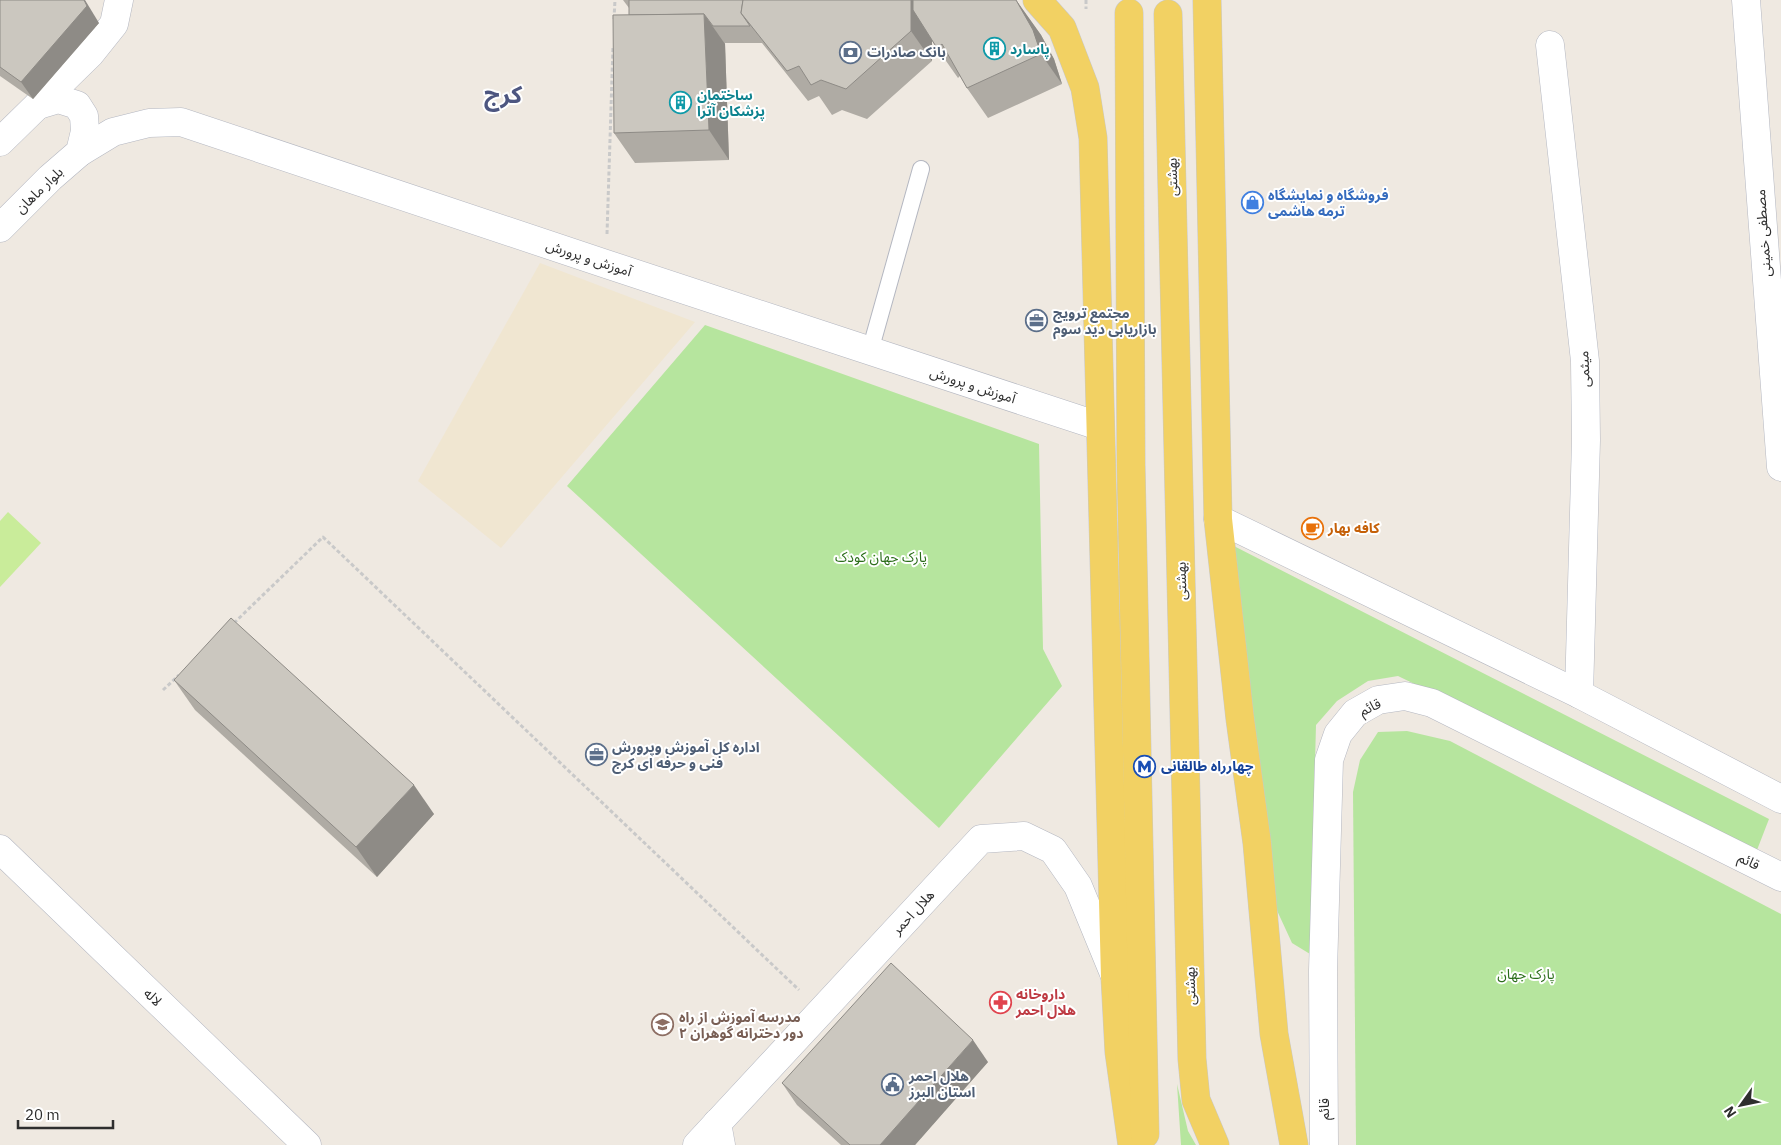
<svg xmlns="http://www.w3.org/2000/svg" width="1781" height="1145" font-family="'IBM Plex Sans','Noto Sans Arabic',sans-serif">
  <style>
    .education { fill: #f0e6d1 }
    .green { fill: #b6e59e }
    .pitch { fill: #c9ec9a }
    .lines { fill: none; stroke-linecap: round; stroke-linejoin: round }
    .lane-casing { stroke: #b4b7c1; stroke-width: 18 }
    .street-casing { stroke: #b4b7c1; stroke-width: 29 }
    .secondary-casing { stroke: #b4b7c1; stroke-width: 29 }
    .primary-casing { stroke: #c9c9c9; stroke-width: 29 }
    .path { stroke: #c9c9c9; stroke-width: 3; stroke-dasharray: 4 2.5; stroke-linecap: butt }
    .lane { stroke: #fff; stroke-width: 16 }
    .street { stroke: #fff; stroke-width: 28 }
    .secondary { stroke: #fff; stroke-width: 28 }
    .primary { stroke: #f2d163; stroke-width: 28 }
    .wall { fill: #afaba4 }
    .shaded-wall { fill: #8e8b86 }
    .building { fill: #cbc7bf; stroke: #8e8b86 }
    .labels { text-anchor: middle; dominant-baseline: central; stroke-width: 4; stroke-linejoin: round; paint-order: stroke }
    .culture-label { font-size: 14px; font-weight: bold; fill: #0d838f; stroke: #fff; text-anchor: start }
    .service-label { font-size: 14px; font-weight: bold; fill: #4e5e75; stroke: #fff; text-anchor: start }
    .street-label { font-size: 14px; fill: #2e2e2e; stroke: #fff }
    .shop-label { font-size: 14px; font-weight: bold; fill: #366cbe; stroke: #fff; text-anchor: start }
    .food-label { font-size: 14px; font-weight: bold; fill: #c56008; stroke: #fff; text-anchor: start }
    .park-label { font-size: 14px; fill: #2c6e1b; stroke: #fff }
    .transit-label { font-size: 14px; font-weight: bold; fill: #164399; stroke: #fff; text-anchor: start }
    .health-label { font-size: 14px; font-weight: bold; fill: #be3a42; stroke: #fff; text-anchor: start }
    .education-label { font-size: 14px; font-weight: bold; fill: #785e54; stroke: #fff; text-anchor: start }
    .town-label { font-size: 24px; font-weight: bold; fill: #4d5680; stroke: #fff }
  </style>
  <rect width="100%" height="100%" fill="#efe9e1"/>
  <path class="education" d="M540,263L695,322L501,548L418,481Z"/>
  <g class="green">
    <path d="M705,325L1039,444L1043,649L1062,686L939,828L567,486Z"/>
    <path d="M1228,543L1769,819L1757,850L1398,676L1368,681L1337,701L1316,725L1310,954L1292,943L1274,904Z"/>
    <path d="M1407,731L1450,741L1781,914V1145H1356L1353,792L1360,760L1378,732Z"/>
    <path d="M1177,1084L1188,1131L1196,1145H1181Z"/>
  </g>
  <path class="pitch" d="M8,512L41,543L0,587V521Z"/>
  <g class="lines">
    <defs>
      <path id="lane" d="M870,351L921,169"/>
      <g id="street">
        <path d="M1746,0L1781,467"/>
        <path d="M1550,45L1585,361L1586,440L1579,694"/>
        <path d="M80,152L113,132L149,123L181,122L606,264L1099,426"/>
        <path d="M717,1123L721,1145"/>
      </g>
      <g id="secondary">
        <path d="M0,142L90,54L114,24L119,0"/>
        <path d="M0,228L50,178L80,152L85,131L84,116L77,105L58,99L38,105"/>
        <path d="M1218,519L1579,694L1781,799"/>
        <path d="M0,849L307,1145"/>
        <path d="M697,1145L981,839L1024,836L1053,850L1078,886L1115,976"/>
        <path d="M1324,1145L1323,971L1329,760L1338,734L1355,713L1378,700L1405,696L1432,703L1781,877"/>
      </g>
      <g id="primary">
        <path d="M1037,0L1062,28L1085,88L1093,138L1115,977L1119,1052L1132,1145"/>
        <path d="M1207,0L1218,519L1240,719L1257,843L1274,1034L1294,1145"/>
        <path d="M1129,13L1131,465L1145,1134"/>
        <path d="M1168,14L1192,1059L1196,1100L1215,1145"/>
      </g>
    </defs>
    <use href="#lane" class="lane-casing"/>
    <use href="#street" class="street-casing"/>
    <use href="#secondary" class="secondary-casing"/>
    <use href="#primary" class="primary-casing"/>
    <g class="path">
      <path d="M1086,0V9"/>
      <path d="M614,19L615,0"/>
      <path d="M607,234L613,46"/>
      <path d="M234,623L323,537L799,990"/>
      <path d="M163,690L179,675"/>
    </g>
    <use href="#lane" class="lane"/>
    <use href="#street" class="street"/>
    <use href="#secondary" class="secondary"/>
    <use href="#primary" class="primary"/>
  </g>
  <g class="wall">
    <path d="M0,0L99,23L33,99L0,76Z"/>
    <path d="M623,0H1016L1041,35L1054,59L1062,84L988,118L967,88L960,76L958,78L932,41V61L867,119L842,110L832,115L819,96L808,101L762,43H725L729,160L635,163L614,133L629,15V8Z"/>
    <path d="M174,680L434,814L377,877L195,710Z"/>
    <path d="M988,1062L915,1145H841L797,1105L782,1083Z"/>
  </g>
  <g class="shaded-wall">
    <path d="M84,0H85L99,23L33,99L21,82Z"/>
    <path d="M911,0H932V61L911,31Z"/>
    <path d="M1016,0L1041,35L1054,59L1062,84L1041,54Z"/>
    <path d="M704,14L725,44L729,160L709,130Z"/>
    <path d="M414,785L434,814L377,877L356,847Z"/>
    <path d="M973,1040L988,1062L915,1145H880Z"/>
  </g>
  <g class="building">
    <path d="M0,0H84L87,6L21,82L0,67Z"/>
    <path d="M629,0H743L741,13L750,26H713L704,14L629,15Z"/>
    <path d="M743,0H911V31L846,89L821,80L811,85L799,66L787,71L741,13Z"/>
    <path d="M913,0H1016L1033,30L1041,54L967,88L942,44L937,48L913,10Z"/>
    <path d="M704,14L709,130L614,133L613,15Z"/>
    <path d="M231,618L414,785L356,847L174,680Z"/>
    <path d="M891,963L973,1040L880,1145H850L782,1083Z"/>
  </g>
  <defs>
    <symbol id="building-ring" viewBox="-11 -11 22 22"><circle r="9.5" fill="#fff" stroke="#0f9aa8" stroke-width="1.5"/><path d="M-4-6H4V6H1V3H-1V6H-4ZM-2.5-4.3h1.7v1.8h-1.7ZM.8-4.3h1.7v1.8H.8ZM-2.5-1h1.7V.8h-1.7ZM.8-1h1.7V.8H.8Z" fill="#0f9aa8"/></symbol>
    <symbol id="bank-ring" viewBox="-11 -11 22 22"><circle r="9.5" fill="#fff" stroke="#5c6f8a" stroke-width="1.5"/><path d="M-6-4H6V4H-6ZM0-2.3a2.3 2.3 0 1 0 0 4.6a2.3 2.3 0 1 0 0-4.6Z" fill="#5c6f8a"/></symbol>
    <symbol id="shop-ring" viewBox="-11 -11 22 22"><circle r="9.5" fill="#fff" stroke="#3f7fe0" stroke-width="1.5"/><path d="M-5-2.5h2.3a2.7 3.5 0 0 1 5.4 0H5L5.5 6h-11ZM-1.5-2.5h3a1.5 2.3 0 0 0-3 0Z" fill="#3f7fe0"/></symbol>
    <symbol id="office-ring" viewBox="-11 -11 22 22"><circle r="9.5" fill="#fff" stroke="#5c6f8a" stroke-width="1.5"/><path d="M-6-3h4V-5.5h4V-3h4V5H-6ZM-1-4.5V-3h2v-1.5ZM-6 0V1H6V0Z" fill="#5c6f8a"/></symbol>
    <symbol id="cafe-ring" viewBox="-11 -11 22 22"><circle r="9.5" fill="#fff" stroke="#e8710a" stroke-width="1.5"/><path d="M-5.5-4.5H6V0H3Q3 3.5 0 3.5H-2.5Q-5.5 3.5-5.5 0ZM3-3.2v2h1.7v-2ZM-6 4.5H4V6H-6Z" fill="#e8710a"/></symbol>
    <symbol id="metro-ring" viewBox="-11 -11 22 22"><circle r="9.5" fill="#fff" stroke="#1a4fb4" stroke-width="1.5"/><path d="M-5.5 5V-5H-3L0 0L3-5H5.5V5H3V-.5L0 4L-3-.5V5Z" fill="#1a4fb4"/></symbol>
    <symbol id="pharmacy-ring" viewBox="-11 -11 22 22"><circle r="9.5" fill="#fff" stroke="#e0444e" stroke-width="1.5"/><path d="M-2-6h4v4h4v4h-4v4h-4v-4h-4v-4h4Z" fill="#e0444e"/></symbol>
    <symbol id="school-ring" viewBox="-11 -11 22 22"><circle r="9.5" fill="#fff" stroke="#8d6e63" stroke-width="1.5"/><path d="M0-5L7-2L0 1L-7-2ZM-4 1L0 2.5L4 1V4Q0 6-4 4Z" fill="#8d6e63"/></symbol>
    <symbol id="civic-ring" viewBox="-11 -11 22 22"><circle r="9.5" fill="#fff" stroke="#5c6f8a" stroke-width="1.5"/><path d="M-.6-6.5H3V-4.5H.6V-3L4-1V1h2V6H-6V1h2V-1L-.6-3ZM-1.2 2.5V6h2.4V2.5Z" fill="#5c6f8a"/></symbol>
  </defs>
  <g fill-rule="evenodd">
    <use href="#building-ring" x="982" y="36" width="25" height="25"/>
    <use href="#bank-ring" x="838" y="40" width="25" height="25"/>
    <use href="#building-ring" x="668" y="90" width="25" height="25"/>
    <use href="#shop-ring" x="1240" y="190" width="25" height="25"/>
    <use href="#office-ring" x="1024" y="308" width="25" height="25"/>
    <use href="#cafe-ring" x="1300" y="516" width="25" height="25"/>
    <use href="#office-ring" x="584" y="742" width="25" height="25"/>
    <use href="#metro-ring" x="1132" y="754" width="25" height="25"/>
    <use href="#pharmacy-ring" x="988" y="990" width="25" height="25"/>
    <use href="#school-ring" x="650" y="1012" width="25" height="25"/>
    <use href="#civic-ring" x="880" y="1072" width="25" height="25"/>
  </g>
  <g class="labels">
    <g class="culture-label">
      <text x="1010" y="49">پاسارد</text>
      <text x="697" y="95">ساختمان<tspan x="697" dy="16">پزشکان آترا</tspan></text>
    </g>
    <g class="service-label">
      <text x="867" y="52">بانک صادرات</text>
      <text x="1053" y="313">مجتمع ترویج<tspan x="1053" dy="16">بازاریابی دید سوم</tspan></text>
      <text x="612" y="747">اداره کل آموزش وپرورش<tspan x="612" dy="16">فنی و حرفه ای کرج</tspan></text>
      <text x="909" y="1076">هلال احمر<tspan x="909" dy="16">استان البرز</tspan></text>
    </g>
    <g class="street-label">
      <text transform="translate(1172 177) rotate(-91)">بهشتى</text>
      <text transform="translate(39 190) rotate(-44)">بلوار ماهان</text>
      <text transform="translate(1763 233) rotate(-94)">مصطفی خمینی</text>
      <text transform="translate(589 258) rotate(18)">آموزش و پرورش</text>
      <text transform="translate(1584 369) rotate(-92)">میثمی</text>
      <text transform="translate(973 385) rotate(18)">آموزش و پرورش</text>
      <text transform="translate(1181 581) rotate(-91)">بهشتى</text>
      <text transform="translate(1370 707) rotate(-26)">قائم</text>
      <text transform="translate(1749 861) rotate(26)">قائم</text>
      <text transform="translate(913 912) rotate(-47)">هلال احمر</text>
      <text transform="translate(1190 986) rotate(-91)">بهشتى</text>
      <text transform="translate(153 997) rotate(44)">لاله</text>
      <text transform="translate(1324 1109) rotate(-90)">قائم</text>
    </g>
    <g class="shop-label">
      <text x="1268" y="195">فروشگاه و نمايشگاه<tspan x="1268" dy="16">ترمه هاشمى</tspan></text>
    </g>
    <g class="food-label">
      <text x="1328" y="528">کافه بهار</text>
    </g>
    <g class="park-label">
      <text x="881" y="557">پارک جهان کودک</text>
      <text x="1526" y="974">پارک جهان</text>
    </g>
    <g class="transit-label">
      <text x="1161" y="766">چهارراه طالقانی</text>
    </g>
    <g class="health-label">
      <text x="1016" y="994">داروخانه<tspan x="1016" dy="16">هلال احمر</tspan></text>
    </g>
    <g class="education-label">
      <text x="679" y="1017">مدرسه آموزش از راه<tspan x="679" dy="16">دور دخترانه گوهران ۲</tspan></text>
    </g>
    <g class="town-label">
      <text x="503" y="94">کرج</text>
    </g>
  </g>
  <g transform="translate(1741 1105) rotate(237)" stroke="#ffffff" stroke-width="4" paint-order="stroke">
  <path d="M0-4L9 19L0 12L-9 19Z" fill="#2e2e2e"/>
  <text y="-8" font-size="14" font-weight="bold" text-anchor="middle" fill="#2e2e2e">N</text>
  </g>
  <path d="M18 1120v8h95v-8" fill="none" stroke="#2e2e2e" stroke-width="2.5"/>
  <text x="25" y="1120" font-size="15" fill="#2e2e2e" stroke="#ffffff" stroke-width="4" paint-order="stroke">20 m</text>
</svg>
